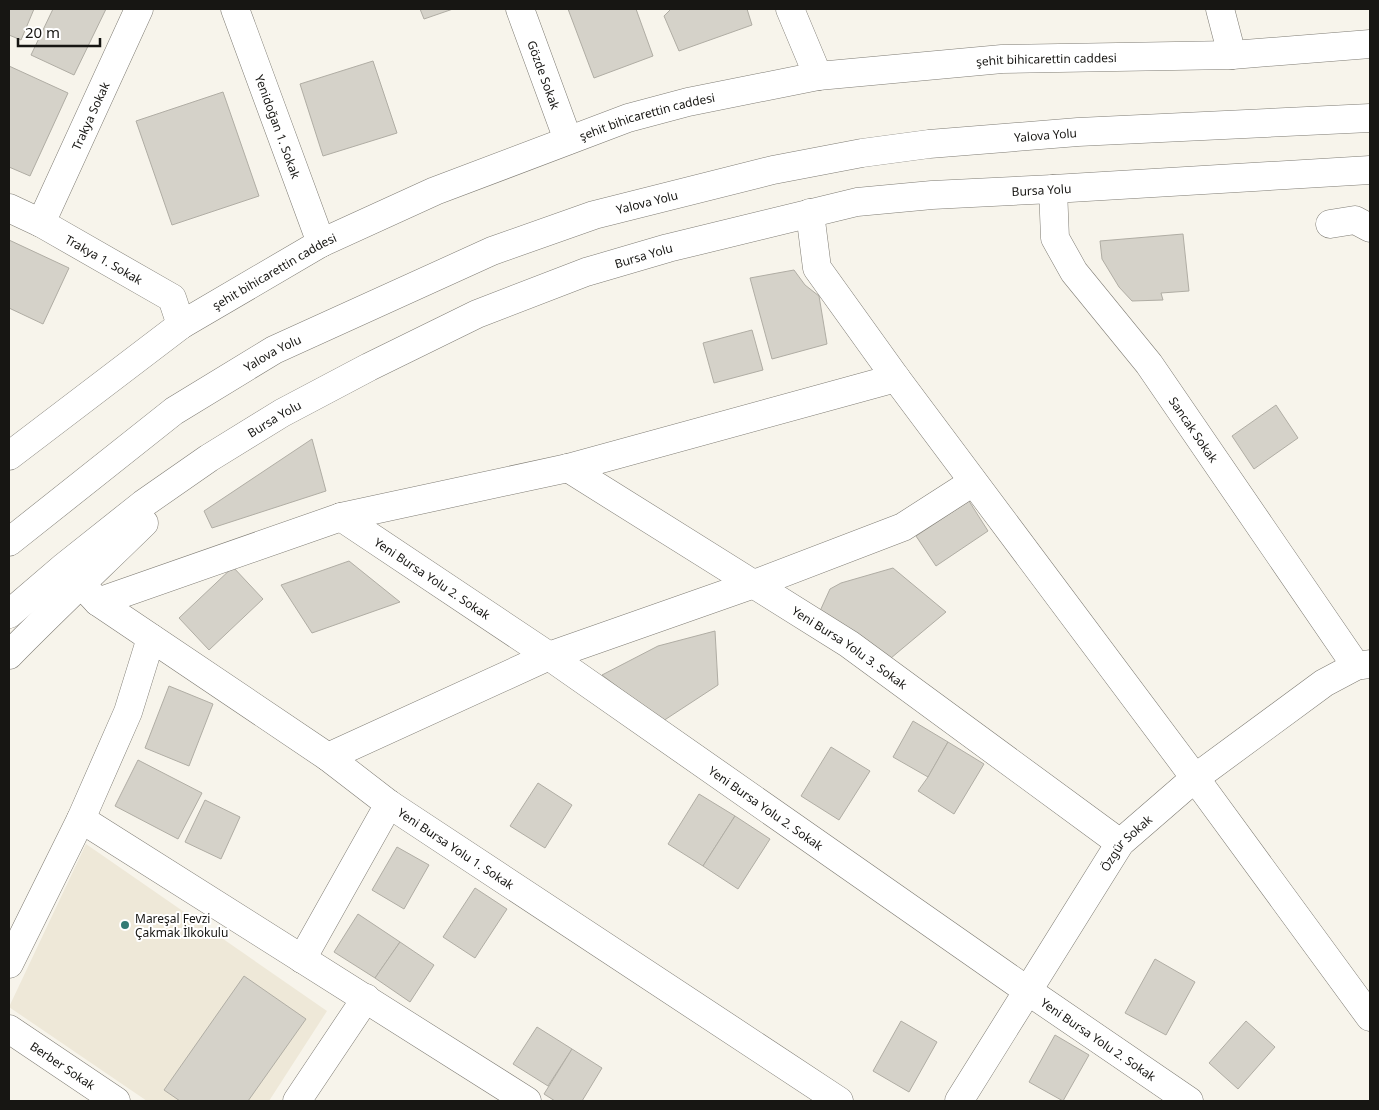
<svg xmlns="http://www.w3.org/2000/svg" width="1379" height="1110" font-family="'Noto Sans',sans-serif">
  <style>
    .built { fill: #eee8d8 }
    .building { fill: #d5d2c9; stroke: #b0ada4 }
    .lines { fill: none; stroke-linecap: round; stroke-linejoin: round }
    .minor-casing { stroke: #7f7c74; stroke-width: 29 }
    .trunk-casing { stroke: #7f7c74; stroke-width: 29 }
    .minor { stroke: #fff; stroke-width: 28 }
    .trunk { stroke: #fff; stroke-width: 28 }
    .poi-dot { fill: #327a74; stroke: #fff; stroke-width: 2 }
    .labels { text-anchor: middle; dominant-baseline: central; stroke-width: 4; stroke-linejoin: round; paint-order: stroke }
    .street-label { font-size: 12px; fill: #171613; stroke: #fff }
    .poi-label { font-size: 12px; fill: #171613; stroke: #fff; text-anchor: start }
  </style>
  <rect width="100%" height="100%" fill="#f7f4eb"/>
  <path class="built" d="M86,844L327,1011L269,1101H147L9,1007Z"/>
  <g class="building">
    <path d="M9,9H34L21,40L9,35Z"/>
    <path d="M53,9H106L74,75L31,55Z"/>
    <path d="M420,9H453L424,19Z"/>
    <path d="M568,9H636L653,56L594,78Z"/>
    <path d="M671,9H747L752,25L679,51L664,16Z"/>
    <path d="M373,61L397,133L323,156L300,84Z"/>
    <path d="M9,66L68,93L30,176L9,167Z"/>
    <path d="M223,92L259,196L172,225L136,121Z"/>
    <path d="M1183,234L1189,291L1161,293L1163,300L1132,301L1119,287L1102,259L1100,241Z"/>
    <path d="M9,240L69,268L43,324L9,308Z"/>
    <path d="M794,270L805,285L819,296L827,344L772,359L750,278Z"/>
    <path d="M752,330L763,370L714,383L703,343Z"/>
    <path d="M1276,405L1298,438L1254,469L1232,436Z"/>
    <path d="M312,439L326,491L212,528L204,511Z"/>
    <path d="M969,501L988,531L936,566L916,536Z"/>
    <path d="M349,561L400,602L312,633L281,585Z"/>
    <path d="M233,567L263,599L209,650L179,618Z"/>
    <path d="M893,568L946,612L891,658L820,611L830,589L841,583Z"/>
    <path d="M715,631L718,685L663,721L602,675L658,646Z"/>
    <path d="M169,686L213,704L189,766L145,748Z"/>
    <path d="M913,721L948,742L928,777L893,757Z"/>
    <path d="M948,742L984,764L954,814L918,791L928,777Z"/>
    <path d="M831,747L870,771L839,820L801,796Z"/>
    <path d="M138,760L202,793L178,839L115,806Z"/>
    <path d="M538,783L572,805L545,848L510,826Z"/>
    <path d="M699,794L735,816L703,866L668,844Z"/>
    <path d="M205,800L240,817L221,859L185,842Z"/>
    <path d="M735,816L770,839L738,889L703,866Z"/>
    <path d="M397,847L429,865L404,909L372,890Z"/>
    <path d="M475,888L507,909L475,958L443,937Z"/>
    <path d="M358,914L400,942L375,978L334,952Z"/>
    <path d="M400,942L434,965L410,1002L375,978Z"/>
    <path d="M1155,959L1195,982L1166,1035L1125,1013Z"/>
    <path d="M244,976L306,1019L248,1101H180L164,1090Z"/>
    <path d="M901,1021L937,1042L909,1092L873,1071Z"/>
    <path d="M1246,1021L1275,1047L1238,1089L1209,1063Z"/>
    <path d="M537,1027L572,1049L548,1086L513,1064Z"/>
    <path d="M1055,1035L1089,1055L1063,1101L1029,1082Z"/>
    <path d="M572,1049L602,1068L582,1101H555L544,1094Z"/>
  </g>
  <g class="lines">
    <defs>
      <g id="minor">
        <path id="s1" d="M235,9L321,243"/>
        <path id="s2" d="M520,9L568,140"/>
        <path d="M790,9L818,76"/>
        <path d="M1220,9L1232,55"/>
        <path id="s3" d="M1053,189L1055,238L1074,272L1149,364L1356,666"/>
        <path id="s4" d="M9,208L41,223L172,298L181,325"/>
        <path d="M810,213L817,268L896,378L1195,778L1370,1017"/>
        <path id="s5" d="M41,223L139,9"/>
        <path d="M1330,224L1355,220L1370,228"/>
        <path id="s6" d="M9,456L181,325L321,243L435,191L628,118L688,102L818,76L1002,59L1232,55L1370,44"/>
        <path id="s7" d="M568,468L849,644L1120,843"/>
        <path id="s8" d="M341,517L549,656L1028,991L1189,1101"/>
        <path id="s9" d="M82,585L98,602L328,757L389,804L839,1101"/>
        <path d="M98,602L341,517L568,468L896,378"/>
        <path d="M328,757L549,656L754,584L903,527L973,482"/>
        <path d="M81,819L527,1101"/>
        <path d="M302,959L389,804"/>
        <path d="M9,964L81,819L128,712L151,638"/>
        <path id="s10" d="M9,1029L116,1101"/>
        <path d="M297,1101L366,998"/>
        <path id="s11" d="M959,1101L1120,843L1195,778L1324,683L1356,666L1370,664"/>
      </g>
      <g id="trunk">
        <path id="s12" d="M9,542L174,411L274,350L492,251L594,215L773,170L862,153L929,144L1078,132L1370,118"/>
        <path id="s13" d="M9,614L65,566L143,504L209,458L282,413L369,367L477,314L586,272L668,248L857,202L932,195L1053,189L1370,170"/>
        <path d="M9,655C53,610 99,567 144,523"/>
      </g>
    </defs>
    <use href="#minor" class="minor-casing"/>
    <use href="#trunk" class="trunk-casing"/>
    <use href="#minor" class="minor"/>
    <use href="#trunk" class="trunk"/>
  </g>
  <circle class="poi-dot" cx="125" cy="925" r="5"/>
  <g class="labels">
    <g class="street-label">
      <text stroke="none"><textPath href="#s6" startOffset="1134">şehit bihicarettin caddesi</textPath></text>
      <text stroke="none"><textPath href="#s2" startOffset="70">Gözde Sokak</textPath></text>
      <text stroke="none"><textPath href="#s5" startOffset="118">Trakya Sokak</textPath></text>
      <text stroke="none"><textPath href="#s6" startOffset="729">şehit bihicarettin caddesi</textPath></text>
      <text stroke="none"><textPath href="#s1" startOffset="125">Yenidoğan 1. Sokak</textPath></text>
      <text stroke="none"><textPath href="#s12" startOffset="1135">Yalova Yolu</textPath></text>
      <text stroke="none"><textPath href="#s13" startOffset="1140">Bursa Yolu</textPath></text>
      <text stroke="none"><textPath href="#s12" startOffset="730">Yalova Yolu</textPath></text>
      <text stroke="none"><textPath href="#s13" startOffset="735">Bursa Yolu</textPath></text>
      <text stroke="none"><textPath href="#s4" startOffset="108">Trakya 1. Sokak</textPath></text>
      <text stroke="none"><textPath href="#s6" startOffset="324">şehit bihicarettin caddesi</textPath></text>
      <text stroke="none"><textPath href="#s12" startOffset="325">Yalova Yolu</textPath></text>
      <text stroke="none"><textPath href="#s13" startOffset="330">Bursa Yolu</textPath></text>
      <text stroke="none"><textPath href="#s3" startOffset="286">Sancak Sokak</textPath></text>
      <text stroke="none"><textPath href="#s8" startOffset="110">Yeni Bursa Yolu 2. Sokak</textPath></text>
      <text stroke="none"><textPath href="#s7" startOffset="334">Yeni Bursa Yolu 3. Sokak</textPath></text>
      <text stroke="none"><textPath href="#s8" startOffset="515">Yeni Bursa Yolu 2. Sokak</textPath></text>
      <text stroke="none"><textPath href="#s11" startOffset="308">Özgür Sokak</textPath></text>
      <text stroke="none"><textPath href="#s9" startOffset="458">Yeni Bursa Yolu 1. Sokak</textPath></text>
      <text stroke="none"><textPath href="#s8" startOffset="920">Yeni Bursa Yolu 2. Sokak</textPath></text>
      <text stroke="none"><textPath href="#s10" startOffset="65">Berber Sokak</textPath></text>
    </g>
    <g class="poi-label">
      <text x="135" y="918">Mareşal Fevzi<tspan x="135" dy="14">Çakmak İlkokulu</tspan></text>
    </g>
  </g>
  <rect width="1379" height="1110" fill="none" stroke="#171613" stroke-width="20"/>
  <path d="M18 38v8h82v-8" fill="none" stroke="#171613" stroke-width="2.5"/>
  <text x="25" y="38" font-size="15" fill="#171613" stroke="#ffffff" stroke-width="4" paint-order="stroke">20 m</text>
</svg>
